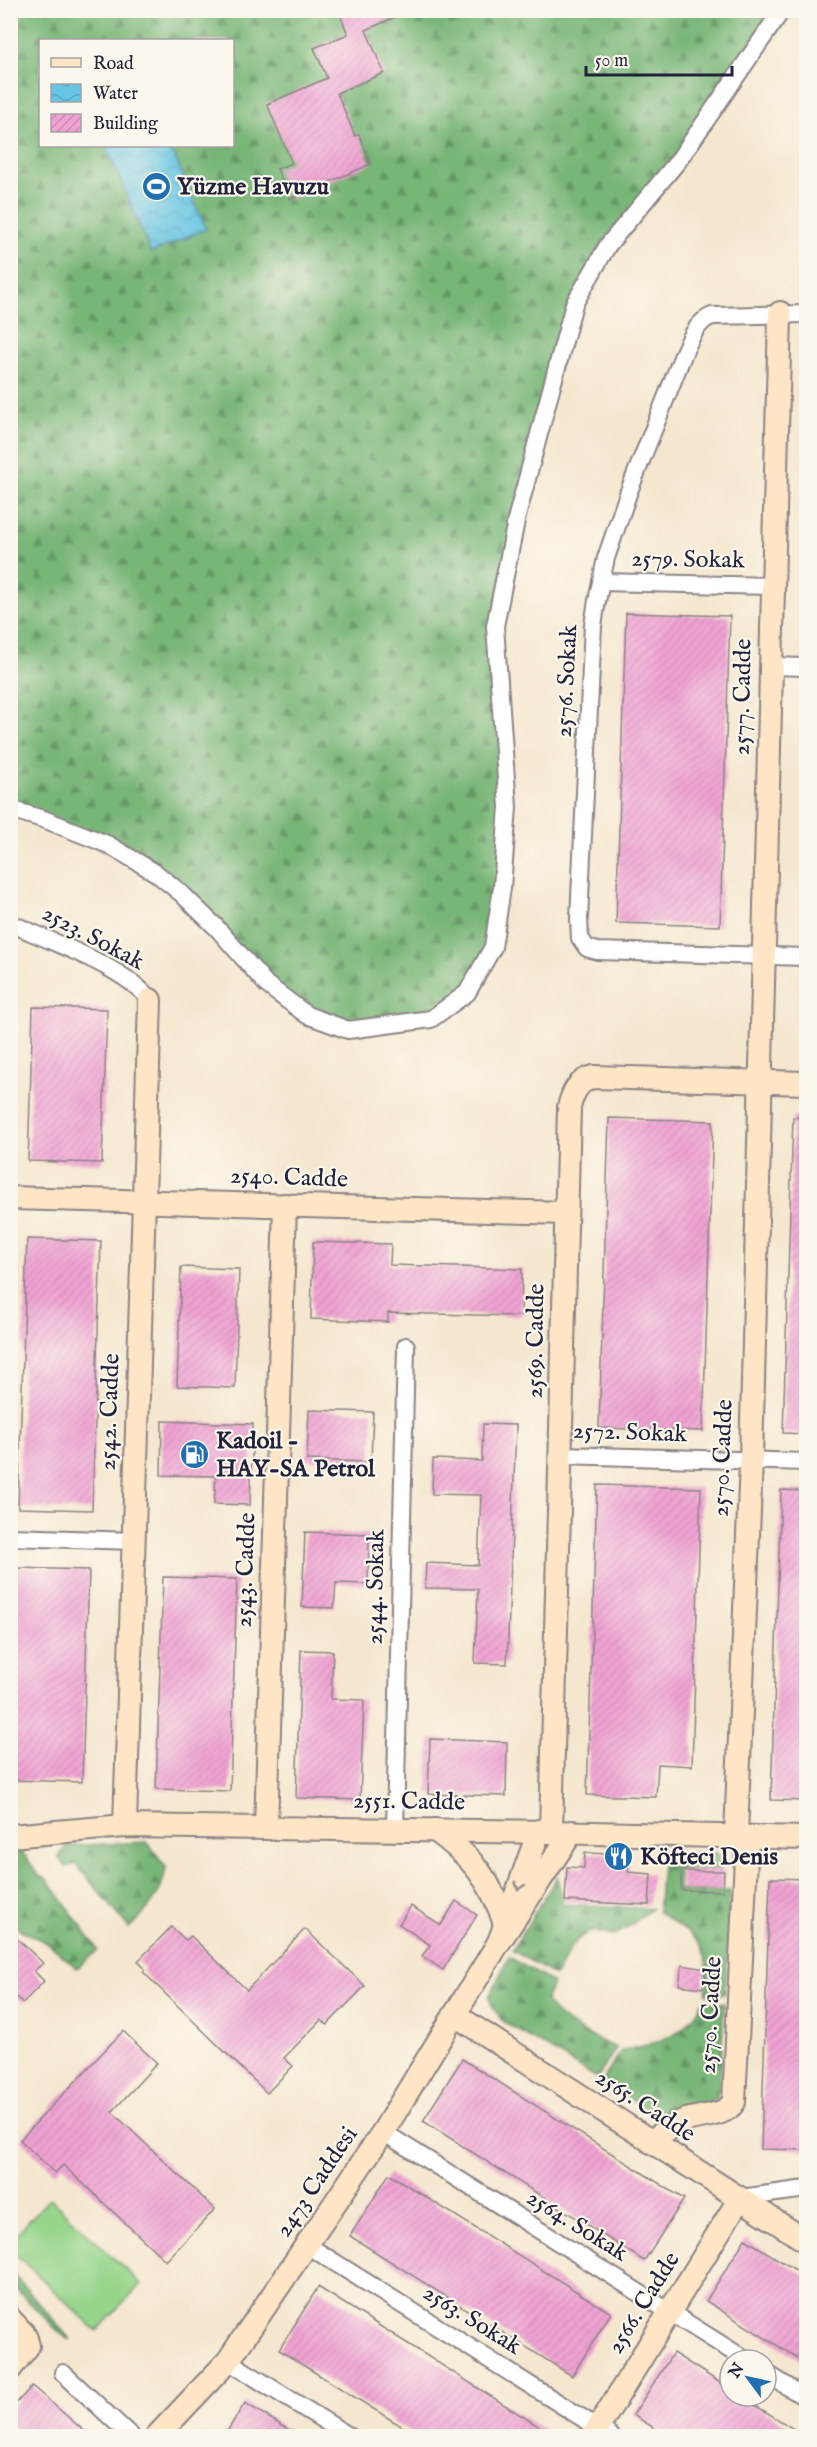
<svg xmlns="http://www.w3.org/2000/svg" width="817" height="2447" font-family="'IM FELL English',serif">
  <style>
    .forest { fill: url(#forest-firs); stroke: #4d6c59; stroke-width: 1.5; fill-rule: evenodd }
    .pitch { fill: #96d58b; stroke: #5c7c63; stroke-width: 1.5 }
    .water { fill: url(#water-waves); stroke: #44748f; stroke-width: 1.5 }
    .building { fill: url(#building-hatch) }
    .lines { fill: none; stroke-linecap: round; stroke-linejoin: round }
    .street-casing { stroke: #8c8485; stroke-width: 20 }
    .secondary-casing { stroke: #8c8485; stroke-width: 26 }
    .street { stroke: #fff; stroke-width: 16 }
    .secondary { stroke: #fde5c5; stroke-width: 22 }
    .oneway { stroke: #9a8d87 }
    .labels { text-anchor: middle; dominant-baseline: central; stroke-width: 4.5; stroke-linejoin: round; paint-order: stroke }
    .poi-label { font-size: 24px; font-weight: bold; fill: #22223b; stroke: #fbf7ec; text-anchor: start }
    .street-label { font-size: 24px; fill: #22223b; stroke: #fbf7ec }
  </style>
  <defs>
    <pattern id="forest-firs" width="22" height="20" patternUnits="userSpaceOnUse" patternTransform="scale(1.5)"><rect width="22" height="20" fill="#78b677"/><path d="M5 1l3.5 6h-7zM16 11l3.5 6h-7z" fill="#629463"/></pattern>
    <pattern id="water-waves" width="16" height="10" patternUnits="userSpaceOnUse" patternTransform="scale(1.5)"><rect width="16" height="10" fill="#65c5e3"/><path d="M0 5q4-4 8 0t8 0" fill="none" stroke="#57a9c4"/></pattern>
    <pattern id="building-hatch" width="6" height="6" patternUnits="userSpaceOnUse" patternTransform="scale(1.5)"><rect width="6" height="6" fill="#f0a3d3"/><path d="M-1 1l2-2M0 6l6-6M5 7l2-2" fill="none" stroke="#ce8cb6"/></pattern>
  </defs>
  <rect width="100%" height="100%" fill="#fbf7ec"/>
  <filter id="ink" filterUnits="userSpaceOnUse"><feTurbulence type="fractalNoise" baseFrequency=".0167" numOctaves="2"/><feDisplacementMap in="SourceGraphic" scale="12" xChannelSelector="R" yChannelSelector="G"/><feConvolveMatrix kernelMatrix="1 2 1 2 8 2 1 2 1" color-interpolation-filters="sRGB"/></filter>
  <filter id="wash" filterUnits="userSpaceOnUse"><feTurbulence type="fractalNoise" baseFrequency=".008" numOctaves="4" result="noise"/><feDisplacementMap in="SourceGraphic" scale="24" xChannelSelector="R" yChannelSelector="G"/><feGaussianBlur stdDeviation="1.35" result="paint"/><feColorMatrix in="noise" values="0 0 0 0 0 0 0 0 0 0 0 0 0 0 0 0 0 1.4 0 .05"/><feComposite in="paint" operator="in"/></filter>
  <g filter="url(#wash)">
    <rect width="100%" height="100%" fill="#f5e7cf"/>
    <g class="forest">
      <path d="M11,11H782L574,304L495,626L508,807L493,947L467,993L431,1019L348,1030L307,1015L156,873L11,809ZM40,40H232V146H40Z"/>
      <path d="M147,1842L166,1867C163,1894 148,1910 129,1928L76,1864L66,1867L59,1858L66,1846Z"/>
      <path d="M20,1849L40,1877L47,1879L98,1950L77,1968L49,1944L13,1926L11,1923V1850Z"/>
      <path d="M717,1853L721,1860L720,1870L679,1869L678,1891H730L725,1994H706C711,1941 699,1940 658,1912L663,1854Z"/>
      <path d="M557,1877L563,1904L651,1909L627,1928L612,1936L594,1931C574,1934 564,1960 555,1976L512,1950Z"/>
      <path d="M509,1957L553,1983L546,1998C548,2017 599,2041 616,2048L597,2078L504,2022L493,2008L489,1997Z"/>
      <path d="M702,2002L724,2003L720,2085L716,2099L662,2118L602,2082L621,2051C653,2045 689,2035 702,2002Z"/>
      <path d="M11,2271L70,2339H67L61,2334L11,2284Z"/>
    </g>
    <path class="pitch" d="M50,2198L141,2284L97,2331L11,2250V2240Z"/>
    <path class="water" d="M106,146H170L206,229L151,253Z"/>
    <g id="blocks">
      <g class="building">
        <path d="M338,10H411L366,30L384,73L337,93L355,136L359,134L371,164L290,199L277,169L292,163L267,104L327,78L314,48L348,34Z"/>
        <path d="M626,613L730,616L720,926L616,923Z"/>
        <path d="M33,1007L107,1009L102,1163L28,1161Z"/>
        <path d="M793,1117L807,1118V1434L783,1433Z"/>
        <path d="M609,1118L713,1121L703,1431L599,1428Z"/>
        <path d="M27,1239L101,1241L92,1510L18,1508Z"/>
        <path d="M313,1242L391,1244L390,1265L522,1269L521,1316L388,1313V1322L311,1319Z"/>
        <path d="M181,1267L239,1269L235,1388L177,1386Z"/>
        <path d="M309,1410L373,1412L371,1462L307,1460Z"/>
        <path d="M162,1421L253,1424L250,1505L214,1504L216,1476L161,1475Z"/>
        <path d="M483,1424L516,1425L507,1664L475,1663L478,1589L425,1588L426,1563L478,1565L481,1495L432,1494L433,1459L482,1461Z"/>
        <path d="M597,1485L701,1488L692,1766L658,1764L656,1797L587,1795Z"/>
        <path d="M781,1490L807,1491V1801L771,1800Z"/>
        <path d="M305,1532L369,1534L368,1584L336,1583L334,1608L302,1607Z"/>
        <path d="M16,1568L89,1570L82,1782L10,1780Z"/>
        <path d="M163,1577L237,1579L230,1791L156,1789Z"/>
        <path d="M301,1650L333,1651L331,1699L364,1700L360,1800L296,1798Z"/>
        <path d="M430,1739L507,1742L506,1796L428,1794Z"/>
        <path d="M585,1853L612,1854L611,1863L629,1864L628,1872L651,1874L649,1905L565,1901L567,1867L584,1868Z"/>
        <path d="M681,1871H724L723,1891L681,1890Z"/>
        <path d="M770,1878L807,1879V2150L761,2149Z"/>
        <path d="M456,1901L477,1915L443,1970L422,1956L430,1945L399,1924L411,1906L441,1925Z"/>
        <path d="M171,1927L186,1940L191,1936L247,1990L305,1929L365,1986L327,2025L321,2020L284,2058L293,2066L267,2093L143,1972L145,1969L138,1961Z"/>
        <path d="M10,1932L43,1963L34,1971L44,1981L23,2003L10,1991Z"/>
        <path d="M682,1965L706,1969L703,1988L679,1985Z"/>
        <path d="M123,2031L157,2063L112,2112L215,2209L166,2261L63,2165L55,2173L20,2140Z"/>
        <path d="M462,2059L684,2199L644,2261L423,2121Z"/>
        <path d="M389,2174L611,2313L572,2376L350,2236Z"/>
        <path d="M745,2239L807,2277V2364L706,2301Z"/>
        <path d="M318,2287L375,2323L554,2436H417L306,2367L279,2350Z"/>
        <path d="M673,2353L730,2389V2396H740L805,2436H667L633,2415Z"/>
        <path d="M32,2386L90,2436H10V2410Z"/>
        <path d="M245,2403L273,2420L298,2436H224Z"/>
      </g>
    </g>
  </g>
  <g filter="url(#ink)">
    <use href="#blocks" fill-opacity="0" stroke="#8c8485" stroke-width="1.5"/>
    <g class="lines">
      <defs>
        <g id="street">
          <path d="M806,314L712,316C697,322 692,336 685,350L629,491L606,558L597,601L593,625L579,919L580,938L587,948L597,951L806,957"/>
          <path d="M601,582L773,586"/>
          <path d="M771,666L806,667"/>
          <path d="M10,809L46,820L109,845L156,873L182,894L216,927L267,985L307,1015L348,1030L431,1019L467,993L493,947L502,888L508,807L495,626L517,516L574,304L608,245L678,161L782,10"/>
          <path d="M10,923C49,941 125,967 150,1000"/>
          <path d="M560,1455L806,1462"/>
          <path d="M10,1537L134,1541"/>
          <path d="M395,1829L406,1346"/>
          <path d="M383,2132L746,2360"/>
          <path d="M740,2198L806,2189"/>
          <path d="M307,2245L611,2436"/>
          <path d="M228,2361L349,2436"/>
          <path d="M63,2373L131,2436"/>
          <path d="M766,2373L806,2398"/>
        </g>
        <g id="secondary">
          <path d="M10,1198L566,1213"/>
          <path d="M125,1826L150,1000"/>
          <path d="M266,1828L285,1205"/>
          <path d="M435,1830C472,1857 491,1880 505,1924"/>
          <path d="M539,1831L499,1942L572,1832"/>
          <path d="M551,1832L569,1107C573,1092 578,1081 593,1077L806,1083"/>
          <path d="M10,1836L125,1826L551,1832L806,1838"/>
          <path d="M736,1836L751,1460L780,313"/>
          <path d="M455,2015L806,2241"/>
          <path d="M651,2142C661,2134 671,2125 683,2121C699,2115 725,2117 734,2102L747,1837"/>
          <path d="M10,2319L25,2335L28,2346L10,2369"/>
          <path d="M157,2436L228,2361L383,2132L499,1942"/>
          <path d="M593,2436L740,2198"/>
        </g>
      </defs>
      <use href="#street" class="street-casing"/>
      <use href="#secondary" class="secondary-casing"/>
      <use href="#street" class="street"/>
      <use href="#secondary" class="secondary"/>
    </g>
    <defs><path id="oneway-chevron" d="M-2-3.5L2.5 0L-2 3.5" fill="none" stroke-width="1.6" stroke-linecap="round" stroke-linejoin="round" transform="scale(1.5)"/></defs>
    <use class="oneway" href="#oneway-chevron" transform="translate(519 1886) rotate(110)"/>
  </g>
  <defs>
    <symbol id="stadium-disc" viewBox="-11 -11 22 22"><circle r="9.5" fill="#1f6fb2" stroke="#fbf7ec"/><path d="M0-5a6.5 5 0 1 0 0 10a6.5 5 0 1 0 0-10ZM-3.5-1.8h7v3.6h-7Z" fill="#fff"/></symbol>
    <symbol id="fuel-disc" viewBox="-11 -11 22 22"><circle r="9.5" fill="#1f6fb2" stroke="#fbf7ec"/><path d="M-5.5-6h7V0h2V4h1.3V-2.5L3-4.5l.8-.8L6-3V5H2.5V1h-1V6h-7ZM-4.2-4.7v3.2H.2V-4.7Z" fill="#fff"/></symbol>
    <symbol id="restaurant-disc" viewBox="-11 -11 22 22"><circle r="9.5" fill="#1f6fb2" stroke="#fbf7ec"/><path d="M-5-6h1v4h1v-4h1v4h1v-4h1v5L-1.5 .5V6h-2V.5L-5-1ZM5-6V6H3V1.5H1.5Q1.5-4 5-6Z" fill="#fff"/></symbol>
  </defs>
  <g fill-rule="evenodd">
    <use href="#stadium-disc" x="140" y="170" width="33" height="33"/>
    <use href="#fuel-disc" x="178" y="1438" width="33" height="33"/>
    <use href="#restaurant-disc" x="602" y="1840" width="33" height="33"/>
  </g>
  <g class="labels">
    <g class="poi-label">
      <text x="177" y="187">Yüzme Havuzu</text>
      <text x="216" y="1441">Kadoil -<tspan x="216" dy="28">HAY-SA Petrol</tspan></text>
      <text x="640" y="1857">Köfteci Denis</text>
    </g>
    <g class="street-label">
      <text transform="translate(688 560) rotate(1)">2579. Sokak</text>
      <text transform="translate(567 681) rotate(-87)">2576. Sokak</text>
      <text transform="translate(743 697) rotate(-89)">2577. Cadde</text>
      <text transform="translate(93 938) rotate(28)">2523. Sokak</text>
      <text transform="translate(289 1178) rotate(2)">2540. Cadde</text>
      <text transform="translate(536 1341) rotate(-89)">2569. Cadde</text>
      <text transform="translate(110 1412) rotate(-88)">2542. Cadde</text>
      <text transform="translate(630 1433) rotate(2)">2572. Sokak</text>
      <text transform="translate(723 1458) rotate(-88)">2570. Cadde</text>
      <text transform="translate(246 1570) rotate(-88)">2543. Cadde</text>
      <text transform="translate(376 1587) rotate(-89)">2544. Sokak</text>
      <text transform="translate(409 1802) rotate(1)">2551. Cadde</text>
      <text transform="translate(711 2015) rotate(-87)">2570. Cadde</text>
      <text transform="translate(645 2106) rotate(33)">2565. Cadde</text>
      <text transform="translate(317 2182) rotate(-56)">2473 Caddesi</text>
      <text transform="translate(577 2226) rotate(32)">2564. Sokak</text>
      <text transform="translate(644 2303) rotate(-58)">2566. Cadde</text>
      <text transform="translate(472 2320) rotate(32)">2563. Sokak</text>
    </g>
  </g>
  <rect width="817" height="2447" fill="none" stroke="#fbf7ec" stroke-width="36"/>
  <rect x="39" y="39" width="195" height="108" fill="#fbf7ec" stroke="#a4a2a5" stroke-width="1.5"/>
  <rect x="51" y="58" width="30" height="9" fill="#fde5c5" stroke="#a4a2a5" stroke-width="1.5"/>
  <text x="93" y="69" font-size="18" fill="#22223b">Road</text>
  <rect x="51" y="84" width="30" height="18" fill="url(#water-waves)" stroke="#a4a2a5" stroke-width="1.5"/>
  <text x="93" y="99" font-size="18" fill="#22223b">Water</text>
  <rect x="51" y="114" width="30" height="18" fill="url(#building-hatch)" stroke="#a4a2a5" stroke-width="1.5"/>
  <text x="93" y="129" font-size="18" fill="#22223b">Building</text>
  <g transform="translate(748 2378) rotate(303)"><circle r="28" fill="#fbf7ec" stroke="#a4a2a5" stroke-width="1.5"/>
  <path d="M0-4.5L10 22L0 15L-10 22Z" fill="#1f6fb2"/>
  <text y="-9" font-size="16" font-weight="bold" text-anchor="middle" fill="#22223b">N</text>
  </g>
  <path d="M586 66v9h146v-9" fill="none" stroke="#22223b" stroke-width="3"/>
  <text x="595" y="66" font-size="18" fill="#22223b" stroke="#fbf7ec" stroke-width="4.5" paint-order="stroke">50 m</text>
</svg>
